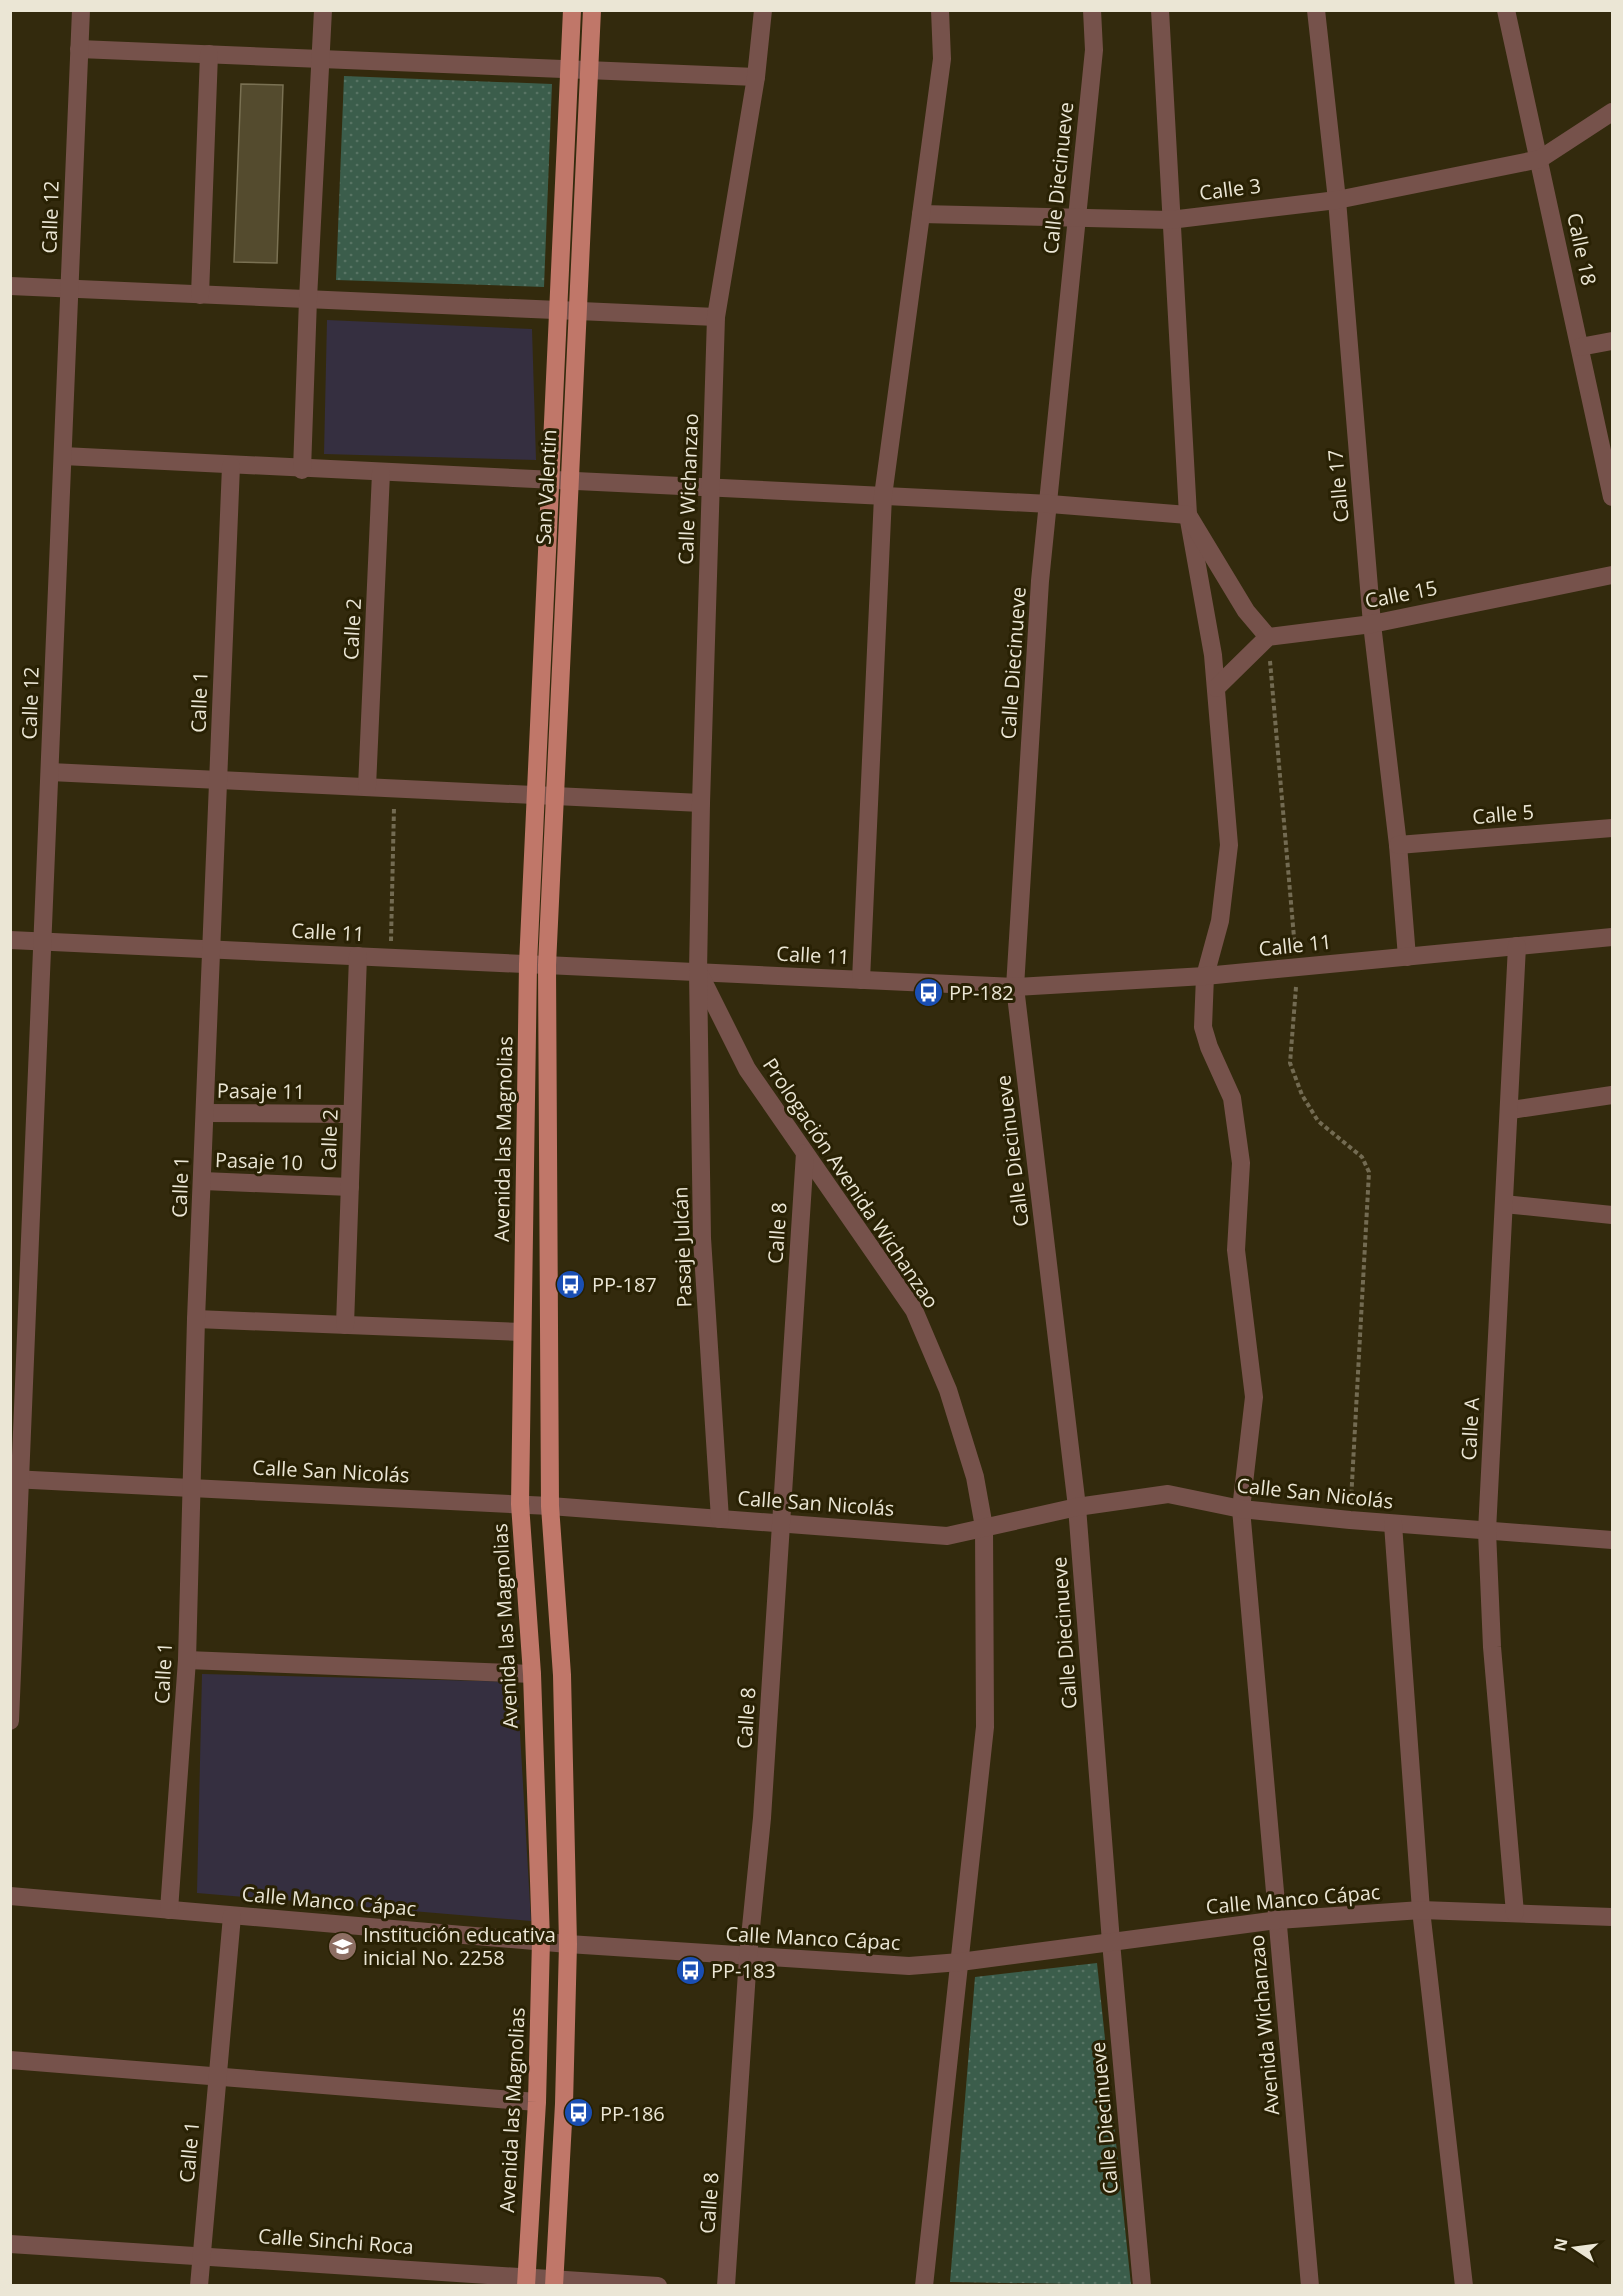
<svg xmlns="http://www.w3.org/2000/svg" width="1623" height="2296" font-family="'Open Sans',sans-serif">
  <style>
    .education { fill: #352f40 }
    .park { fill: url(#park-dots) }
    .building { fill: #544b2e; stroke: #7a7153; stroke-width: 1.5 }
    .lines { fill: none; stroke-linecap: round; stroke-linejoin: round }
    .path { stroke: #736b52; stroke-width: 4; stroke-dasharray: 4.5 3; stroke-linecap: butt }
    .minor { stroke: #76524b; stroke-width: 18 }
    .major { stroke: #c07769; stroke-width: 18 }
    .labels { text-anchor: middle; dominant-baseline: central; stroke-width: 6; stroke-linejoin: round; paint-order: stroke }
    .street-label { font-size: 20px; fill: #ebe6d5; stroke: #292104 }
    .poi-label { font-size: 20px; fill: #ebe6d5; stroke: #292104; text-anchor: start }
  </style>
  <defs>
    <pattern id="park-dots" width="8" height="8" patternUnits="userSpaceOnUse" patternTransform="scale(1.5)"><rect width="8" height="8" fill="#3b5d4b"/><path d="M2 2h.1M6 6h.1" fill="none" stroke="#587464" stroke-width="1.8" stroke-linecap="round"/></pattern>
  </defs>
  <rect width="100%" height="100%" fill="#332a0d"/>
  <g class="education">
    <path d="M327,320L532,329L536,460L324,454Z"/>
    <path d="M202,1674L517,1682L531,1921L197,1893Z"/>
  </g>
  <g class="park">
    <path d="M344,76L552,84L544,287L336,280Z"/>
    <path d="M1097,1963L1131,2285L950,2282L975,1977Z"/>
  </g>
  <path class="building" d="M241,84L283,85L277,263L234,262Z"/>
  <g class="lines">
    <g class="path">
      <path d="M1270,661L1295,949"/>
      <path d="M391,941L394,807"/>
      <path d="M1296,987L1290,1063L1302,1095L1318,1121L1362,1157L1369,1172L1351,1501"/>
    </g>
    <g class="minor">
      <path d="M1092,10L1094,50L1040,581L1015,987L1077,1507L1111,1942L1142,2286"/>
      <path d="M1160,10L1188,515L1213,655L1229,845L1220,921L1205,976L1203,1027L1209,1047L1232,1098L1241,1163L1236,1250L1254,1397L1241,1509L1310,2286"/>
      <path d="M1316,10L1337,200L1372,624L1398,845L1407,957"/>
      <path d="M1506,10L1612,497"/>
      <path d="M79,49L756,77"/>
      <path d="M921,214L1170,220L1337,200L1540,159L1612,112"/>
      <path d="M10,286L716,317"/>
      <path d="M200,295L209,54"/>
      <path d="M1580,347L1612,341"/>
      <path d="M63,456L1050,504L1188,515L1246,611L1268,637"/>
      <path d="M302,470L308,299L323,10"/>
      <path d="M1216,688L1268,637L1372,624L1612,575"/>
      <path d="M50,772L701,803"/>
      <path d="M367,787L381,473"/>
      <path d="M1398,845L1612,828"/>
      <path d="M10,940L1015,987L1205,976L1612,937"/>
      <path d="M701,977L747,1069L914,1310L948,1390L975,1477L984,1527L985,1727L924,2286"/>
      <path d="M861,980L883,496L942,59L940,10"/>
      <path d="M1511,1110L1612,1095"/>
      <path d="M205,1113L352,1114"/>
      <path d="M203,1181L350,1187"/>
      <path d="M1504,1204L1612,1215"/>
      <path d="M196,1319L522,1332"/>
      <path d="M345,1325L358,956"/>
      <path d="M12,1479L550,1506L947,1536L1077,1507L1168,1494L1241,1509L1350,1520L1612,1540"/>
      <path d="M720,1519L702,1238L698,972L701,803L716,317L756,77L763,10"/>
      <path d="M1393,1524L1421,1910L1464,2286"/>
      <path d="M187,1660L532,1674"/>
      <path d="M10,1721L81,10"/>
      <path d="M10,1896L568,1944L909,1966L960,1962L1278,1920L1421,1910L1612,1917"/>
      <path d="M169,1910L187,1660L196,1319L231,466"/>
      <path d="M1515,1913L1492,1647L1487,1531L1517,946"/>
      <path d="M10,2060L537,2102"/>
      <path d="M10,2244L658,2286"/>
      <path d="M199,2286L232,1916"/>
      <path d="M726,2286L748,1957L762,1818L805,1153"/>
    </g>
    <g class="major">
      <path d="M526,2286L537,2102L541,1940L532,1674L520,1504L528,964L572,10"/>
      <path d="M554,2286L564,2104L568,1944L562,1675L550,1506L547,965L592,10"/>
    </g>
  </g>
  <defs>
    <symbol id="bus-disc" viewBox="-11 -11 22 22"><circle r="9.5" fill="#1a4fb4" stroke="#292104"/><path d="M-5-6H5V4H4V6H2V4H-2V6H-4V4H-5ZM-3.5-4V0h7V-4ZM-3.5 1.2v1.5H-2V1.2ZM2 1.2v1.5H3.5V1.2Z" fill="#fff"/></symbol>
    <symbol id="school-disc" viewBox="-11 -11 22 22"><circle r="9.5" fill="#8d6e63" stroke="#292104"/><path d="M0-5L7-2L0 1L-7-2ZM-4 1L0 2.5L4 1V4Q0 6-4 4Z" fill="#fff"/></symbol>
  </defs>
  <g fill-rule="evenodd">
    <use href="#bus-disc" x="912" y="976" width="33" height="33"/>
    <use href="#bus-disc" x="554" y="1268" width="33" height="33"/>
    <use href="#school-disc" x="326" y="1930" width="33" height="33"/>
    <use href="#bus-disc" x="674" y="1954" width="33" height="33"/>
    <use href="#bus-disc" x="562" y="2096" width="33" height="33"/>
  </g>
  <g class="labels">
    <g class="street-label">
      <text transform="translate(1058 178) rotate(-84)">Calle Diecinueve</text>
      <text transform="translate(1230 189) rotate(-7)">Calle 3</text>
      <text transform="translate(50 217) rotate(-88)">Calle 12</text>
      <text transform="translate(1582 249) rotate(78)">Calle 18</text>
      <text transform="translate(1338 486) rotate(-95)">Calle 17</text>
      <text transform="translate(546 487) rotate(-87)">San Valentin</text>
      <text transform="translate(688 489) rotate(-88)">Calle Wichanzao</text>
      <text transform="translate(1401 594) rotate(-11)">Calle 15</text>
      <text transform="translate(352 629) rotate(-87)">Calle 2</text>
      <text transform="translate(1013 663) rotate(-86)">Calle Diecinueve</text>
      <text transform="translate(199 702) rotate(-88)">Calle 1</text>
      <text transform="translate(30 703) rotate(-88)">Calle 12</text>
      <text transform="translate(1503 814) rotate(-5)">Calle 5</text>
      <text transform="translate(328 932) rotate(3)">Calle 11</text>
      <text transform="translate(1295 945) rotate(-6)">Calle 11</text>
      <text transform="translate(813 955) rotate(3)">Calle 11</text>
      <text transform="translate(261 1091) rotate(1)">Pasaje 11</text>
      <text transform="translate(503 1139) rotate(-89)">Avenida las Magnolias</text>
      <text transform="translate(329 1140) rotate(-88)">Calle 2</text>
      <text transform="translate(1012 1151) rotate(-97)">Calle Diecinueve</text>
      <text transform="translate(259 1161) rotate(2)">Pasaje 10</text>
      <text transform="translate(851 1183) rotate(56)">Prologación Avenida Wichanzao</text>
      <text transform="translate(180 1187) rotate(-88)">Calle 1</text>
      <text transform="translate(777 1233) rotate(-86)">Calle 8</text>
      <text transform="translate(682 1247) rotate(-92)">Pasaje Julcán</text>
      <text transform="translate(1470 1429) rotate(-87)">Calle A</text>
      <text transform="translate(331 1471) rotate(3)">Calle San Nicolás</text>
      <text transform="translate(1315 1493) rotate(6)">Calle San Nicolás</text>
      <text transform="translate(816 1503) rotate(4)">Calle San Nicolás</text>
      <text transform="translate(505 1626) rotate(-93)">Avenida las Magnolias</text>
      <text transform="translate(1064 1633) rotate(-94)">Calle Diecinueve</text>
      <text transform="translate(163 1673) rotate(-87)">Calle 1</text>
      <text transform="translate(746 1718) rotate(-86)">Calle 8</text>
      <text transform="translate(1293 1899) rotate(-5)">Calle Manco Cápac</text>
      <text transform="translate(329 1901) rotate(5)">Calle Manco Cápac</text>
      <text transform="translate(813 1938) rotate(3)">Calle Manco Cápac</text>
      <text transform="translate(1264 2025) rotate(-95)">Avenida Wichanzao</text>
      <text transform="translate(512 2110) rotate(-87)">Avenida las Magnolias</text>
      <text transform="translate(1104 2118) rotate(-95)">Calle Diecinueve</text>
      <text transform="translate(189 2152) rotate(-85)">Calle 1</text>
      <text transform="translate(709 2203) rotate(-86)">Calle 8</text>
      <text transform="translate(336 2241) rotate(4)">Calle Sinchi Roca</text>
    </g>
    <g class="poi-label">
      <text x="949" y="992">PP-182</text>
      <text x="592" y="1284">PP-187</text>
      <text x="363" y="1934">Institución educativa<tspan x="363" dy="23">inicial No. 2258</tspan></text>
      <text x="711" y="1970">PP-183</text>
      <text x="600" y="2113">PP-186</text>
    </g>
  </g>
  <rect width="1623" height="2296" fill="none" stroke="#ebe6d5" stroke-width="24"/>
  <g transform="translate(1575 2248) rotate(283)" stroke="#292104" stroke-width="4.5" paint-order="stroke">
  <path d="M0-4.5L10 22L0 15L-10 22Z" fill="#ebe6d5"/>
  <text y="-9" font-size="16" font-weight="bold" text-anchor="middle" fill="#ebe6d5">N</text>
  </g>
</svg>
